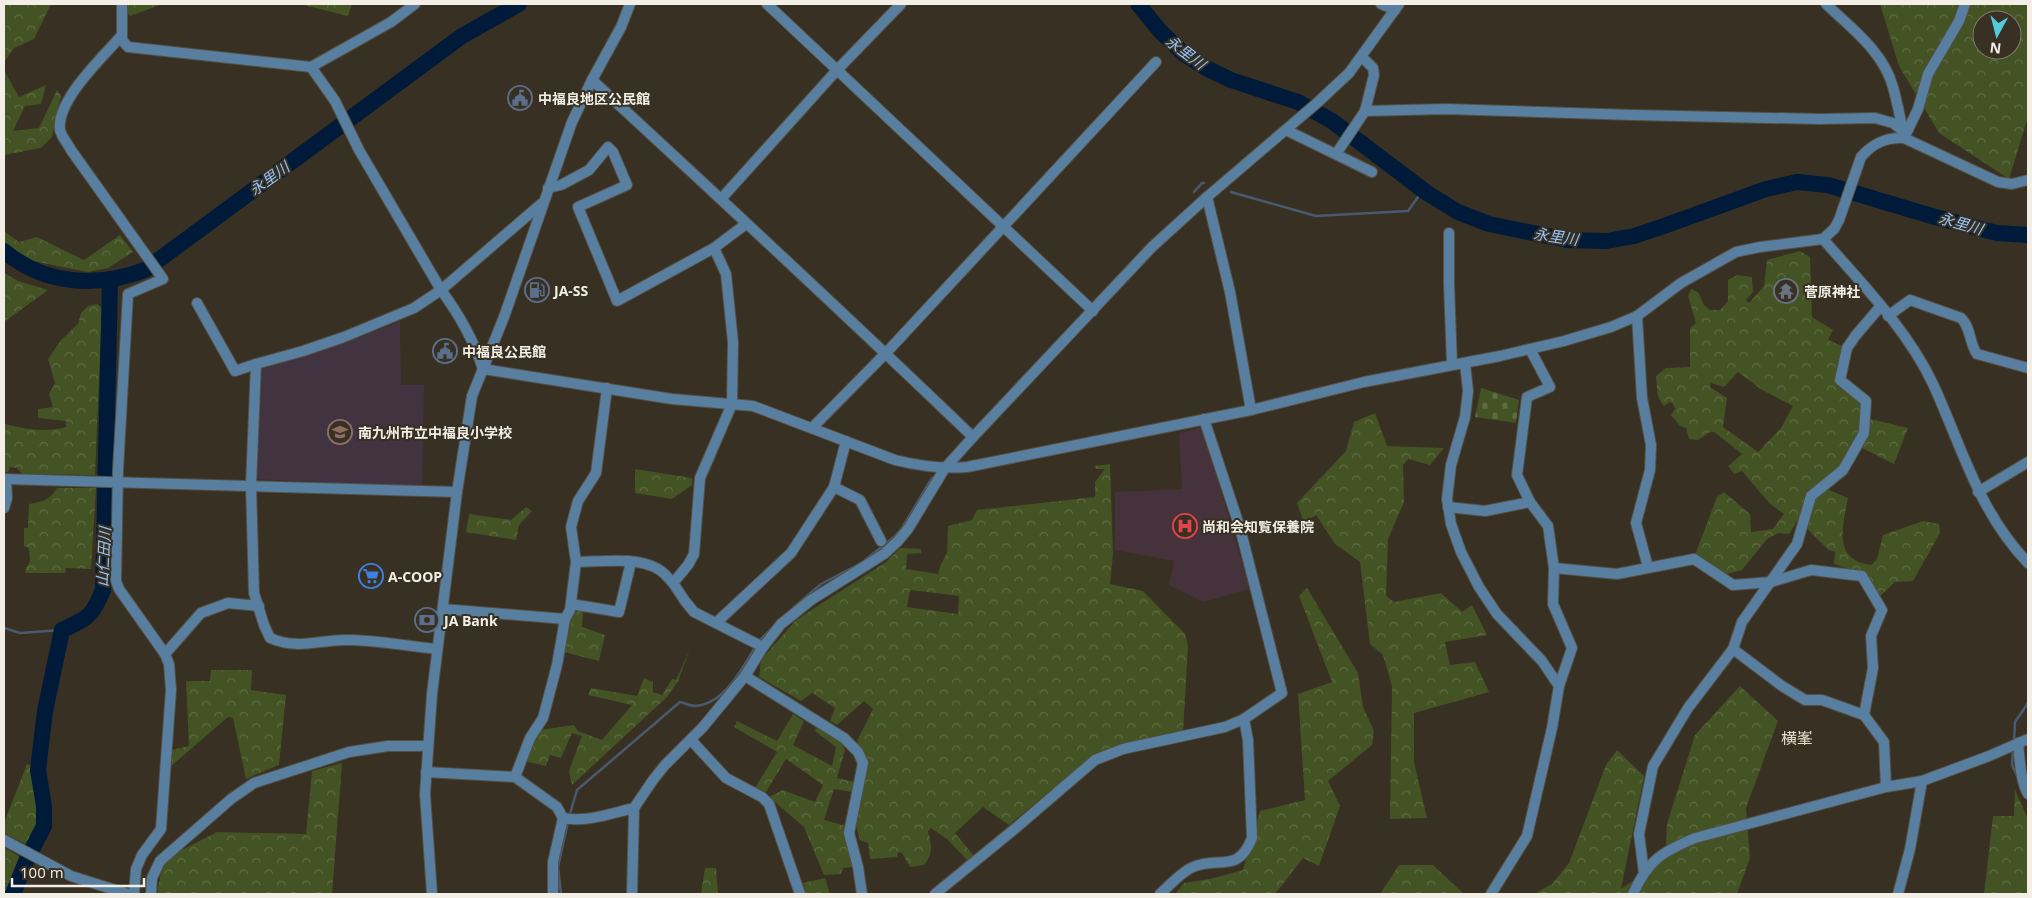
<svg xmlns="http://www.w3.org/2000/svg" width="2032" height="898" font-family="'Open Sans','Noto Sans JP',sans-serif">
  <style>
    .education { fill: #423340 }
    .medical { fill: #45323a }
    .forest { fill: url(#forest-crowns); fill-rule: evenodd }
    .cemetery { fill: url(#cemetery-stones) }
    .lines { fill: none; stroke-linecap: round; stroke-linejoin: round }
    .stream { stroke: #495a6e; stroke-width: 2.5 }
    .river { stroke: #001a3a; stroke-width: 16 }
    .minor-casing { stroke: #554f42; stroke-width: 12 }
    .minor { stroke: #587fa0; stroke-width: 10 }
    .labels { text-anchor: middle; dominant-baseline: central; stroke-width: 4; stroke-linejoin: round; paint-order: stroke }
    .poi-label { font-size: 14px; font-weight: bold; fill: #f3efe6; stroke: #373023; text-anchor: start }
    .water-label { font-size: 15px; font-style: italic; fill: #93c3fb; stroke: #373023 }
    .quarter-label { font-size: 16px; fill: #e5dccc; stroke: #373023 }
  </style>
  <defs>
    <pattern id="forest-crowns" width="20" height="18" patternUnits="userSpaceOnUse" patternTransform="scale(1.25)"><rect width="20" height="18" fill="#435323"/><path d="M2 6a3 3 0 1 1 6 0M12 15a3 3 0 1 1 6 0" fill="none" stroke="#5f6c43"/></pattern>
    <pattern id="cemetery-stones" width="16" height="16" patternUnits="userSpaceOnUse" patternTransform="scale(1.25)"><rect width="16" height="16" fill="#435323"/><path d="M2 7V4a2 2 0 0 1 4 0v3zM10 15v-3a2 2 0 0 1 4 0v3z" fill="#5f6c43"/></pattern>
  </defs>
  <rect width="100%" height="100%" fill="#373023"/>
  <path class="education" d="M400,321L401,385H424L422,487L255,479L258,369L355,339Z"/>
  <path class="medical" d="M1202,427L1250,589L1203,602L1169,585L1174,561L1115,550V492L1182,489L1179,433Z"/>
  <g class="forest">
    <path d="M4,4H51L34,39L14,48L4,62Z"/>
    <path d="M118,4H162L130,16Z"/>
    <path d="M300,4H352L348,16Z"/>
    <path d="M1880,4H2028V117L2009,179L1939,133L1899,66ZM1982,20H2012V50H1982Z"/>
    <path d="M4,70L19,97L46,85L41,104L25,106L13,131L39,128L57,90L61,96L52,137L41,148L4,155Z"/>
    <path d="M4,231L19,242L37,237L84,260L120,235L133,252L108,268L88,272L28,260L4,245Z"/>
    <path d="M1800,251L1810,257L1812,317L1833,330L1828,340L1842,346L1838,368L1837,386L1863,402L1862,417L1908,428L1894,464L1862,448L1841,467L1832,471L1827,489L1848,498C1843,525 1832,561 1871,565L1877,559L1883,535L1923,521L1939,524L1940,533L1913,581L1895,582L1879,597L1855,571L1834,564L1835,552L1829,550L1808,530L1809,515L1803,512L1789,534L1778,533L1767,539L1742,570L1723,575L1695,555L1717,497L1724,492L1750,514L1751,532L1773,529L1784,514L1770,504L1742,471L1734,474L1728,466L1742,454L1714,432H1710L1698,440L1689,439L1686,428L1680,426L1671,415L1675,409L1673,404L1670,402L1664,406C1656,398 1657,386 1656,376L1666,368L1690,367V328L1696,323L1688,296L1691,289L1698,292L1704,305L1710,310H1720L1728,301V280L1737,275L1752,277L1753,292L1746,300L1749,303L1764,286L1767,260ZM1738,372L1762,390L1793,406L1781,428L1758,452L1723,427L1727,398L1710,387L1711,383L1724,387Z"/>
    <path d="M4,273L18,281L48,290L4,322Z"/>
    <path d="M97,304L102,308L95,475L22,474L17,468L10,467L8,472L4,473V404H5V424C26,429 45,433 66,427V421L38,418V409L53,407L49,394L55,383L48,359L61,340L78,324L81,313L88,306Z"/>
    <path d="M1375,413L1387,446L1444,448L1430,465L1408,459L1403,465L1404,502L1388,539L1386,596L1394,602L1441,593L1462,612L1472,605L1487,635L1445,642L1450,665L1475,662L1489,692L1414,713V762L1427,818L1390,819L1392,686L1383,655L1370,644L1360,562L1335,544L1316,515L1304,523L1297,503L1346,451L1354,422Z"/>
    <path d="M1110,464L1113,554L1110,584L1143,591L1185,634L1188,646L1183,733L1092,756L1009,825L983,807L955,833L974,856L968,861L947,839L931,828L928,831C932,845 933,854 924,865L910,867L902,853L898,852L897,857L870,859L868,843L860,840L856,826L866,764L857,741L873,709L864,701L837,725L830,721L835,708L812,693L801,701L759,677L761,660L796,620L886,562L900,548L921,549V553L907,554L906,569L938,574L941,564L947,553L948,526L972,520L977,510L1095,497V482L1105,469H1096L1095,466ZM910,590L959,596L958,614L907,607Z"/>
    <path d="M635,469L692,478V485L672,499L635,493Z"/>
    <path d="M57,488H96L91,569L66,568L65,573H25L26,568L30,562L29,548L24,546V528H28L29,504C42,502 50,500 57,488Z"/>
    <path d="M526,507L532,511L519,525L516,540L466,532L469,514L511,520Z"/>
    <path d="M1307,588L1358,673L1363,707L1374,731L1372,745L1328,781L1340,806L1319,866L1303,858L1275,894H1175L1184,883L1210,879L1243,870L1260,811L1305,800L1298,694L1332,682L1299,596Z"/>
    <path d="M574,609L583,611L582,627L605,635L599,661L564,652Z"/>
    <path d="M690,649L678,681L667,697L572,785L569,771L582,736L572,733L561,758L550,755L546,766L524,761L540,730L574,725L578,731L602,740L632,705L588,695L591,688L637,696L644,678L653,682V692L662,695L672,679L676,680Z"/>
    <path d="M211,670H252L251,690L286,695L279,765L246,779L233,718L228,717L170,767L172,750L189,746L186,681H210Z"/>
    <path d="M1740,686L1778,721L1746,808L1750,858L1737,894H1534L1552,884L1569,863L1606,765L1617,750L1644,776L1621,889L1665,860L1667,824L1695,735Z"/>
    <path d="M793,714L804,721L793,745L832,766L836,747L815,731L817,726L840,740L845,750L837,778L854,782L852,792L834,789L824,820L846,826L854,867L843,868L841,874L824,875L804,827L769,797L783,790L815,802L823,785L786,759L766,792L755,788L777,752L734,727L737,721L777,741Z"/>
    <path d="M342,763L332,894H157L162,867L176,853L217,832L306,834L312,771Z"/>
    <path d="M27,764L33,766L42,808L40,825L29,846L4,833V823Z"/>
    <path d="M2015,790L2028,819V894H1984L1993,816H2014Z"/>
    <path d="M4,847L23,859L4,894Z"/>
    <path d="M1399,865H1433L1464,894H1380Z"/>
    <path d="M705,868H716L718,894H701Z"/>
    <path d="M825,878L830,894H806L803,883Z"/>
  </g>
  <path class="cemetery" d="M1481,388L1519,400L1516,423L1475,417Z"/>
  <g class="lines">
    <g class="stream">
      <path d="M1194,192L1202,183H1204"/>
      <path d="M1231,192L1316,216L1408,211L1423,190"/>
      <path d="M865,560L894,537L902,528L932,478"/>
      <path d="M793,608L821,584L861,563"/>
      <path d="M4,628L20,633L62,630"/>
      <path d="M759,641L771,629"/>
      <path d="M2014,742L2015,722L2028,703"/>
      <path d="M2013,748L2012,765L2018,778"/>
      <path d="M569,817L577,790L680,702C684,703 691,706 695,706C725,704 742,668 756,646"/>
      <path d="M561,894L558,867L568,822"/>
    </g>
    <g class="river">
      <path d="M1138,4L1160,31L1183,53L1206,68L1231,80L1298,102L1332,121L1427,193L1458,212L1489,224L1567,240L1607,241L1634,236L1664,226L1766,189L1797,182L1828,185L1935,217L1997,233L2028,235"/>
      <path d="M4,251C44,285 97,288 145,270L462,36L519,4"/>
      <path d="M13,894L27,859L44,826V806L38,770L45,711L62,630C88,618 92,617 103,590L110,281"/>
    </g>
    <defs>
      <g id="minor">
        <path d="M122,4V40L128,47L311,67L391,22L415,4"/>
        <path d="M767,4L1093,311"/>
        <path d="M1381,4L1395,10"/>
        <path d="M1826,4C1851,28 1883,51 1893,87C1897,101 1900,117 1903,132"/>
        <path d="M122,35C103,57 56,100 60,130C61,136 68,144 71,150L163,279L128,294L118,470L116,581L119,589L165,654L169,664L171,690L161,829L142,855L136,869L134,894"/>
        <path d="M311,67L335,101L359,150L441,290C458,313 474,341 483,369L672,399L753,406L895,460C919,466 942,469 967,467L1251,410L1364,382L1500,356L1564,341L1611,327L1637,316L1681,283L1736,252L1760,247L1823,239L1834,229L1839,220L1861,157C1873,143 1886,137 1904,138L1998,182L2012,184L2028,180"/>
        <path d="M592,80C720,198 847,316 973,437"/>
        <path d="M1365,111L1446,109L1633,115L1820,119L1875,118L1893,123L1903,131"/>
        <path d="M1286,130L1372,172"/>
        <path d="M1904,138L1918,109L1928,74L1959,21L1965,4"/>
        <path d="M1336,154L1365,111L1374,75L1373,68L1362,57"/>
        <path d="M548,188L561,185L589,170L608,147L613,152L627,185L578,207L617,301L714,248L746,224"/>
        <path d="M1207,197L1230,292L1251,410"/>
        <path d="M721,199L837,70L901,4"/>
        <path d="M1449,233V284L1452,365"/>
        <path d="M1823,239C1862,284 1907,329 1933,384C1962,447 1978,511 2028,563"/>
        <path d="M714,248L726,274L733,342L732,404L700,478L694,554L688,565L673,583L685,601L694,612L763,647"/>
        <path d="M197,303L235,371L256,364"/>
        <path d="M1637,316L1642,398L1651,445L1650,470L1636,523L1648,567"/>
        <path d="M1888,316L1910,300L1961,318C1971,327 1969,343 1977,354L2028,368"/>
        <path d="M1465,363L1468,391L1465,417L1451,465L1447,499L1451,524L1461,552L1479,587L1497,614L1542,661L1559,686"/>
        <path d="M812,428L886,353L1156,62"/>
        <path d="M4,479L457,492"/>
        <path d="M834,487L860,500L881,541"/>
        <path d="M1978,492L2028,462"/>
        <path d="M1448,507L1485,511L1530,502"/>
        <path d="M4,508L7,498L6,479"/>
        <path d="M576,562C601,562 636,556 658,569C664,572 668,578 673,583"/>
        <path d="M1554,568L1617,574L1694,559L1733,585L1771,582L1811,570L1862,576L1882,610L1871,636L1873,668L1864,715"/>
        <path d="M571,604L619,612L631,562"/>
        <path d="M443,609L565,619L570,610L576,562L571,527L578,501L596,473L607,388"/>
        <path d="M717,622L791,553L834,487L846,441"/>
        <path d="M437,649C407,646 376,640 346,640C317,640 298,650 270,638L264,625L254,593L251,485L256,364L303,351L344,337L414,308L441,290L541,204"/>
        <path d="M1733,649L1782,686L1805,700H1822L1864,715L1884,742L1886,787"/>
        <path d="M165,654L201,613L228,603L259,606"/>
        <path d="M745,676L844,738L858,752L863,763L849,833L858,867L862,894"/>
        <path d="M691,740L726,778L762,797L769,804L800,894"/>
        <path d="M2018,743C2020,761 2020,779 2028,794"/>
        <path d="M426,772L515,777L557,807L563,818C586,823 612,813 634,808"/>
        <path d="M515,777L530,738L543,718L557,665L565,619"/>
        <path d="M4,840L71,876L128,894"/>
        <path d="M1644,873L1639,834L1653,766L1688,708L1733,649L1742,622L1797,544L1811,496L1843,470L1864,433L1866,401L1840,380L1847,348L1856,335L1880,307"/>
        <path d="M151,894L152,878L160,861L231,799L254,783L349,752L388,746H428"/>
        <path d="M432,894L425,794L432,694L457,492L472,396L504,317L572,122L592,80L621,27L630,4"/>
        <path d="M553,894V862L563,818"/>
        <path d="M632,894L634,808L653,780L665,765L703,727L745,676L763,647L781,624L811,600L884,554L898,541L908,529L945,468L973,437L1152,247L1207,197L1317,103L1349,73L1399,4"/>
        <path d="M935,894L1017,827L1095,760L1123,749L1225,727L1244,719L1282,693L1240,528L1204,419"/>
        <path d="M1160,894C1170,885 1181,872 1193,867C1219,856 1238,874 1252,838L1248,740L1244,719"/>
        <path d="M1491,894L1527,836L1552,728L1559,686L1572,648L1553,604L1554,568L1548,526L1530,502L1517,475L1527,397L1550,387L1530,349"/>
        <path d="M1633,894C1648,860 1662,852 1695,838L1886,787L1922,781L1989,756L2028,739"/>
        <path d="M1898,894L1910,849L1922,781"/>
      </g>
    </defs>
    <use href="#minor" class="minor-casing"/>
    <use href="#minor" class="minor"/>
  </g>
  <defs>
    <symbol id="civic-ring" viewBox="-11 -11 22 22"><circle r="9.5" fill="#373023" stroke="#5c6f8a" stroke-width="1.5"/><path d="M-.6-6.5H3V-4.5H.6V-3L4-1V1h2V6H-6V1h2V-1L-.6-3ZM-1.2 2.5V6h2.4V2.5Z" fill="#5c6f8a"/></symbol>
    <symbol id="fuel-ring" viewBox="-11 -11 22 22"><circle r="9.5" fill="#373023" stroke="#5c6f8a" stroke-width="1.5"/><path d="M-5.5-6h7V0h2V4h1.3V-2.5L3-4.5l.8-.8L6-3V5H2.5V1h-1V6h-7ZM-4.2-4.7v3.2H.2V-4.7Z" fill="#5c6f8a"/></symbol>
    <symbol id="temple-ring" viewBox="-11 -11 22 22"><circle r="9.5" fill="#373023" stroke="#6b7280" stroke-width="1.5"/><path d="M0-6L5-2H3V0L6.5 2.5H4V6H1.5V3h-3V6H-4V2.5H-6.5L-3 0V-2H-5Z" fill="#6b7280"/></symbol>
    <symbol id="school-ring" viewBox="-11 -11 22 22"><circle r="9.5" fill="#373023" stroke="#8d6e63" stroke-width="1.5"/><path d="M0-5L7-2L0 1L-7-2ZM-4 1L0 2.5L4 1V4Q0 6-4 4Z" fill="#8d6e63"/></symbol>
    <symbol id="hospital-ring" viewBox="-11 -11 22 22"><circle r="9.5" fill="#373023" stroke="#e0444e" stroke-width="1.5"/><path d="M-5-5h3v3.5h4V-5h3V5h-3V1.5h-4V5h-3Z" fill="#e0444e"/></symbol>
    <symbol id="supermarket-ring" viewBox="-11 -11 22 22"><circle r="9.5" fill="#373023" stroke="#3f7fe0" stroke-width="1.5"/><path d="M-6-5.5h2.5l.6 2H6L4.5 2H-2.5L-4.4-4H-6ZM-1.5 3.2a1.3 1.3 0 1 0 .1 0ZM3 3.2a1.3 1.3 0 1 0 .1 0Z" fill="#3f7fe0"/></symbol>
    <symbol id="bank-ring" viewBox="-11 -11 22 22"><circle r="9.5" fill="#373023" stroke="#5c6f8a" stroke-width="1.5"/><path d="M-6-4H6V4H-6ZM0-2.3a2.3 2.3 0 1 0 0 4.6a2.3 2.3 0 1 0 0-4.6Z" fill="#5c6f8a"/></symbol>
  </defs>
  <g fill-rule="evenodd">
    <use href="#civic-ring" x="506" y="84" width="28" height="28"/>
    <use href="#fuel-ring" x="523" y="276" width="28" height="28"/>
    <use href="#temple-ring" x="1772" y="277" width="28" height="28"/>
    <use href="#civic-ring" x="431" y="337" width="28" height="28"/>
    <use href="#school-ring" x="326" y="418" width="28" height="28"/>
    <use href="#hospital-ring" x="1171" y="512" width="28" height="28"/>
    <use href="#supermarket-ring" x="357" y="562" width="28" height="28"/>
    <use href="#bank-ring" x="413" y="606" width="28" height="28"/>
  </g>
  <g class="labels">
    <g class="poi-label">
      <text x="538" y="98">中福良地区公民館</text>
      <text x="554" y="290">JA-SS</text>
      <text x="1804" y="291">菅原神社</text>
      <text x="462" y="351">中福良公民館</text>
      <text x="358" y="432">南九州市立中福良小学校</text>
      <text x="1202" y="526">尚和会知覧保養院</text>
      <text x="388" y="576">A-COOP</text>
      <text x="444" y="620">JA Bank</text>
    </g>
    <g class="water-label">
      <text transform="translate(1186 52) rotate(37)">永里川</text>
      <text transform="translate(269 178) rotate(-36)">永里川</text>
      <text transform="translate(1961 223) rotate(16)">永里川</text>
      <text transform="translate(1556 236) rotate(8)">永里川</text>
      <text transform="translate(103 557) rotate(-87)">山仁田川</text>
    </g>
    <g class="quarter-label">
      <text x="1797" y="738">横峯</text>
    </g>
  </g>
  <rect width="2032" height="898" fill="none" stroke="#f3efe6" stroke-width="10"/>
  <g transform="translate(1997 35) rotate(187)"><circle r="24" fill="#373023" stroke="#827c71"/>
  <path d="M0-4L9 19L0 12L-9 19Z" fill="#54cadd"/>
  <text y="-8" font-size="14" font-weight="bold" text-anchor="middle" fill="#f3efe6">N</text>
  </g>
  <path d="M12 878v8h132v-8" fill="none" stroke="#f3efe6" stroke-width="2.5"/>
  <text x="20" y="878" font-size="15" fill="#f3efe6" stroke="#373023" stroke-width="4" paint-order="stroke">100 m</text>
</svg>
